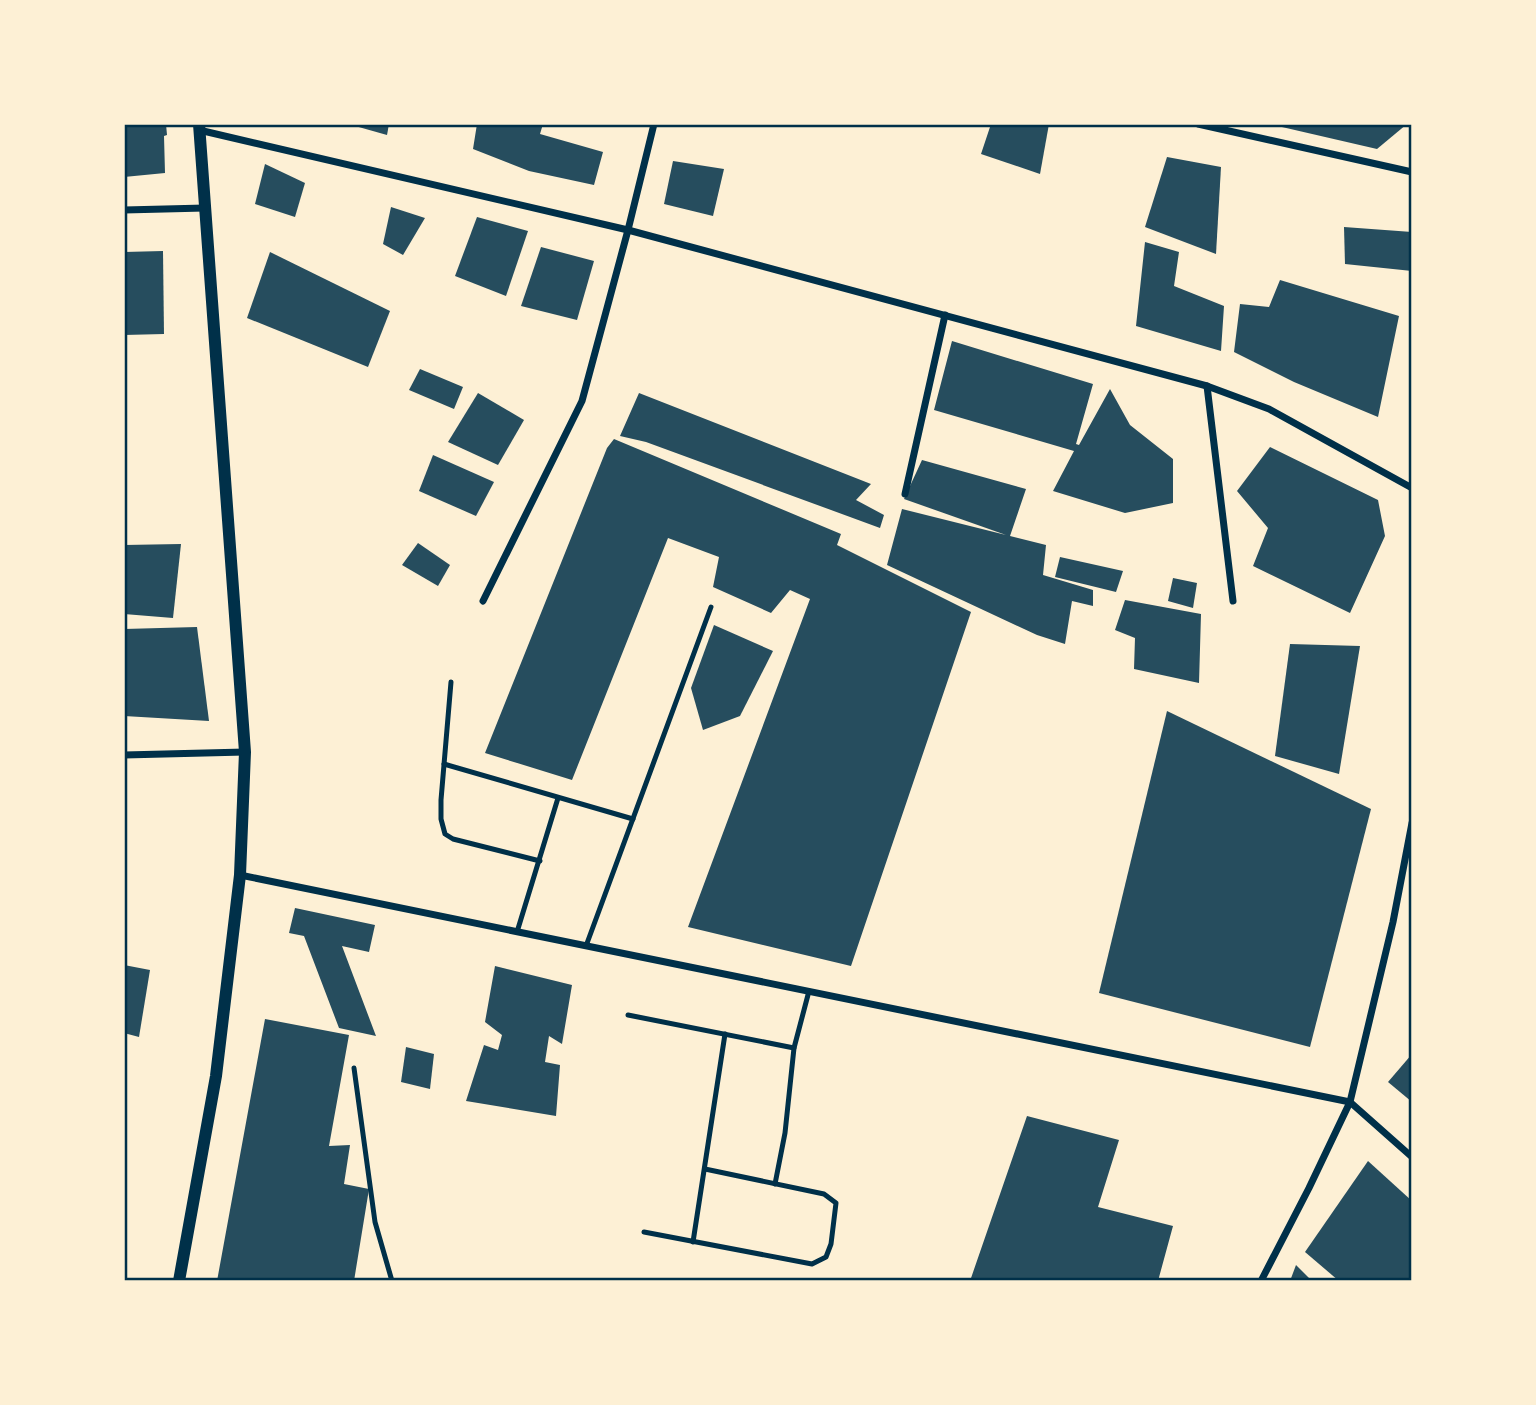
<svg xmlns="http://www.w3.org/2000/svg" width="1536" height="1405" font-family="Figtree,sans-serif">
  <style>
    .building { fill: #264d5e }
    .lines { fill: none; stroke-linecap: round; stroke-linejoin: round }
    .service { stroke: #003049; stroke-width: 5 }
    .minor { stroke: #003049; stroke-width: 7 }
    .tertiary { stroke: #003049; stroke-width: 12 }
    .neatline { fill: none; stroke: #003049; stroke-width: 2.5 }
  </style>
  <rect width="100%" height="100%" fill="#fdf0d5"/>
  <g class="building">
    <path d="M124,124H166L167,135L164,136L165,173L124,177Z"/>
    <path d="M348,124H389L387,135Z"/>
    <path d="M477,124H543L540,134L603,152L594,185L529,171L473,149Z"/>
    <path d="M991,124H1049L1040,174L981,154Z"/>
    <path d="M1269,124H1407L1377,149Z"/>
    <path d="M1167,157L1221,167L1216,254L1145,227Z"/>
    <path d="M673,161L724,169L713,216L664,204Z"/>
    <path d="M265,164L305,183L295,217L255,204Z"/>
    <path d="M391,207L425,218L403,255L383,244Z"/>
    <path d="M477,217L528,231L506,296L455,276Z"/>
    <path d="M1344,227L1412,232V271L1345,264Z"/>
    <path d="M1145,242L1179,252L1174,286L1224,306L1221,351L1136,326Z"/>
    <path d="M541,247L594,261L577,320L521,306Z"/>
    <path d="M163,251L164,334L124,335V252Z"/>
    <path d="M270,252L390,311L368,367L247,318Z"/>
    <path d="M1280,280L1399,316L1378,417L1294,382L1234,352L1240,304L1269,307Z"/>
    <path d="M952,341L1093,384L1076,444L1079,445L1110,389L1130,425L1173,459V503L1125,513L1053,491L1074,451L934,410Z"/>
    <path d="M420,369L463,387L454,409L409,390Z"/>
    <path d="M478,393L524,420L498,465L448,442Z"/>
    <path d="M639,393L871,484L856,500L884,515L880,528L646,442L620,436Z"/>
    <path d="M614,439L841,534L837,545L971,612L851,966L688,927L810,599L790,590L771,613L713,587L719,557L668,538L572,780L485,753L607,448Z"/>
    <path d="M1270,447L1378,500L1385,536L1350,613L1253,566L1268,528L1237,491Z"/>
    <path d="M433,455L494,482L476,516L419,491Z"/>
    <path d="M922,460L1026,489L1010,536L1046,545L1043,575L1093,590V606L1072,601L1065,644L1037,635L887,565L902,509L1006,535L904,499Z"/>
    <path d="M418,543L450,565L438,586L402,565Z"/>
    <path d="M181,544L173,618L124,614V545Z"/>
    <path d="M1060,557L1123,571L1116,592L1055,577Z"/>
    <path d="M1173,578L1197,583L1193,608L1168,601Z"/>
    <path d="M1125,600L1201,614L1199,683L1134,669L1135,638L1115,630Z"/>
    <path d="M714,625L773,651L740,716L703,730L691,688Z"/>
    <path d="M197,627L209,721L124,716V629Z"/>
    <path d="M1290,644L1360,646L1339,774L1275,756Z"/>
    <path d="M1167,711L1371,809L1310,1047L1099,993Z"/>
    <path d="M295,908L375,925L369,952L342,946L376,1036L339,1028L304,936L289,933Z"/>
    <path d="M124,965L150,970L139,1037L124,1033Z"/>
    <path d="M495,966L572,985L562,1044L549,1036L545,1062L560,1065L556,1116L466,1101L484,1045L498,1050L502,1035L485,1022Z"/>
    <path d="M265,1019L349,1035L329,1146L350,1145L344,1184L369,1189L354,1281H217Z"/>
    <path d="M406,1047L434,1054L430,1089L401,1082Z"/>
    <path d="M1412,1054V1102L1388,1082Z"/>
    <path d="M1027,1116L1119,1140L1098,1207L1173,1226L1158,1281H970Z"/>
    <path d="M1368,1161L1412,1201V1279L1410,1281H1339L1305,1252Z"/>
    <path d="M1296,1265L1312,1281H1290Z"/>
  </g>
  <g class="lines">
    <g class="service">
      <path d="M451,682L441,800V819L445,834L453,839L540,861"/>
      <path d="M444,764L633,819"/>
      <path d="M517,932L558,798"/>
      <path d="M586,946L711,607"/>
      <path d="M628,1015L794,1048"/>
      <path d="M354,1068L375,1222L392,1281"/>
      <path d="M775,1184L785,1133L794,1048L809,991"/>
      <path d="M644,1232L812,1264L826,1257L831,1244L836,1203L824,1194L705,1169"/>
      <path d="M693,1242L725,1034"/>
    </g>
    <g class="minor">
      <path d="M1198,124L1412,172"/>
      <path d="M199,130L628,230L1207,386L1269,409L1412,488"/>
      <path d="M124,210L205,208"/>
      <path d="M1207,386L1233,601"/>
      <path d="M905,494L945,315"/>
      <path d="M483,601L582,401L628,230L654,124"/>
      <path d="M124,755L245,752"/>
      <path d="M240,875L1350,1102L1412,1157"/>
      <path d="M1261,1281L1309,1188L1350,1102L1393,922L1412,823"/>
    </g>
    <path class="tertiary" d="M179,1281L216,1076L240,875L245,752L199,124"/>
  </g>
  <rect width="1536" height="1405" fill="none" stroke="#fdf0d5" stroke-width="252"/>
  <rect x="126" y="126" width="1284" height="1153" class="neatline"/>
</svg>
